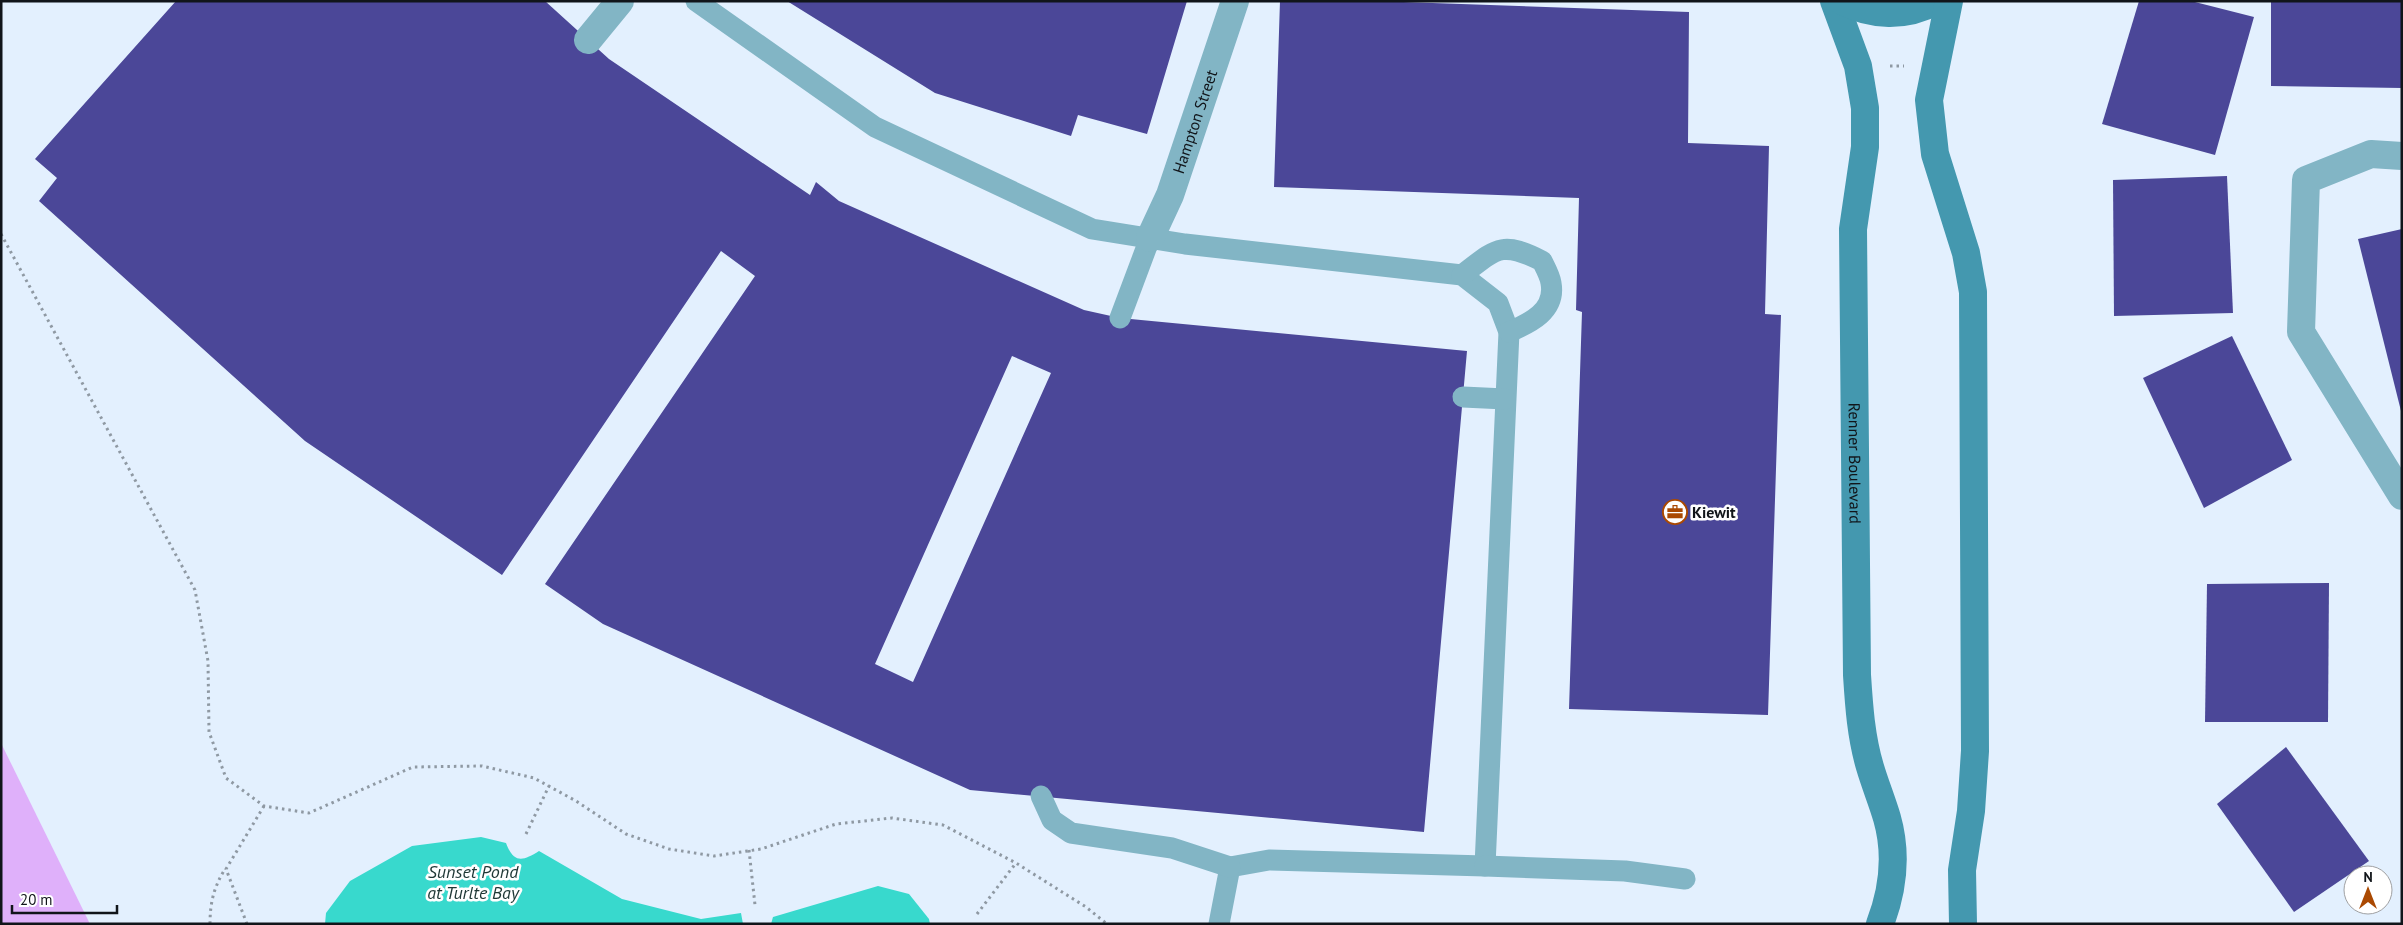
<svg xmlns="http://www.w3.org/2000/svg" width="2403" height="925" font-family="'PT Sans',sans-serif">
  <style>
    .green { fill: #dfb0fa }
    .water { fill: #38d9cd }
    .building { fill: #4b4798; fill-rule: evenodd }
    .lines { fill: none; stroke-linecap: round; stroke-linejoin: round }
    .path { stroke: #8f99a3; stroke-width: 3; stroke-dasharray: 2.5 4; stroke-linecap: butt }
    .service { stroke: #82b5c5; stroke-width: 21 }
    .minor { stroke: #82b5c5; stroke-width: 28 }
    .secondary { stroke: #4498af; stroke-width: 28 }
    .labels { text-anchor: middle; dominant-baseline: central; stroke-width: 5; stroke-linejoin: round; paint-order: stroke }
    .street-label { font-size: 16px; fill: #11151a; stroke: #fff }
    .poi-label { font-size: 16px; font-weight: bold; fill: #11151a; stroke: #fff; text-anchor: start }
    .water-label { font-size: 18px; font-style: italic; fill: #1e3735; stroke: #fff }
  </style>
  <rect width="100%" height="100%" fill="#e3f0fe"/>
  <path class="green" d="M1,743L90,924H1Z"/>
  <g class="water">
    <path d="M481,837L506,843C514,864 523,861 539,851L622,899L701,919L741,913L743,924H325L326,913L350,881L412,846Z"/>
    <path d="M878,886L909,894L929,919L930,924H771L773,917Z"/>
  </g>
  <g class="building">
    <path d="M176,1H545L609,59L810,195L816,182L839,201L1084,310L1120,318L1467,351L1424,832L970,790L603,624L545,584L755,276L721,251L502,575L305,441L39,201L57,178L35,159ZM1012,356L1051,373L913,682L875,664Z"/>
    <path d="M787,1H1187L1147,134L1078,115L1071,136L935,93Z"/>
    <path d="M1280,1H1375L1689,12L1688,143L1769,146L1765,314L1781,315L1768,715L1569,709L1582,312L1576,310L1579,198L1274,187Z"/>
    <path d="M2139,1H2191L2254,17L2215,155L2102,124Z"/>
    <path d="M2271,1H2402V88L2271,86Z"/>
    <path d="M2227,176L2233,313L2114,316L2113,180Z"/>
    <path d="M2402,229V411H2401L2358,239Z"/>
    <path d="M2232,336L2292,460L2204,508L2143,378Z"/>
    <path d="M2329,583L2328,722H2205L2207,584Z"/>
    <path d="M2286,747L2369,861L2294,912L2217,804Z"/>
  </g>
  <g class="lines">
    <g class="path">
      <path d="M1890,66H1904"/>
      <path d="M1,234L195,590L208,661L209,732L226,778L264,806L309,813L413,767L482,766L534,778L576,801L626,834L669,849L714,856L761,849L836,824L892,818L943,825L1016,863L1086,907L1107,924"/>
      <path d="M526,834L549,786"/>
      <path d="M749,850L755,905"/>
      <path d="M977,914L1016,863"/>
      <path d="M210,924C210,902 214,887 225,869"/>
      <path d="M247,924L226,869L264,806"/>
    </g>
    <g class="service">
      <path d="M696,1L875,127L1092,229L1185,244L1462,275L1498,303L1509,332L1485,866L1269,860L1230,867L1219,924"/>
      <path d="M1462,275C1496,249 1501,240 1542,261C1545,267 1550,276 1551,283C1556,311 1530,323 1509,332"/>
      <path d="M1120,318L1150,238"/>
      <path d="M1463,397L1505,399"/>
      <path d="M1041,796L1052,820L1071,833L1172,848L1230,867"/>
      <path d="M1485,866L1625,871L1685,879"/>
    </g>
    <g class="minor">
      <path d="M588,40L620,1"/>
      <path d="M2402,156L2371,154L2306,180L2301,332L2402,496"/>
      <path id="s1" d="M1150,238L1170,195L1235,1"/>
    </g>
    <g class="secondary">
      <path id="s2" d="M1834,1L1858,66L1865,108V147L1853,229L1857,675C1859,706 1861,737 1870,767C1875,784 1882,801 1887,818C1897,853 1893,890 1880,924"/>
      <path d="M1842,1C1872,16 1905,18 1936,1"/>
      <path d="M1949,1L1929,100L1935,154L1966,253L1973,292L1975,751L1971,811L1962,870L1963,924"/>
    </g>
  </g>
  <defs>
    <symbol id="office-ring" viewBox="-11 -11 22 22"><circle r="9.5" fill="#fff" stroke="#aa4902" stroke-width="1.5"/><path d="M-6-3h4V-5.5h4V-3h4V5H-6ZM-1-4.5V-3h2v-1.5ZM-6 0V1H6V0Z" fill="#aa4902"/></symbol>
  </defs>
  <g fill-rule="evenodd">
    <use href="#office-ring" x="1661" y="498" width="28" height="28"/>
  </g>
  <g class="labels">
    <g class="street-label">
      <text stroke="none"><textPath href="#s1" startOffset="125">Hampton Street</textPath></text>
      <text stroke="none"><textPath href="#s2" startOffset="468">Renner Boulevard</textPath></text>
    </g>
    <g class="poi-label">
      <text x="1692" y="512">Kiewit</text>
    </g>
    <g class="water-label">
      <text x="473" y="871">Sunset Pond<tspan x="473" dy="21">at Turlte Bay</tspan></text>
    </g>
  </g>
  <rect width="2403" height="925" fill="none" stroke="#11151a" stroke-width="5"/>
  <g transform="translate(2368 890)"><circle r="24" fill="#ffffff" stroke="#a0a1a3"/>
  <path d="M0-4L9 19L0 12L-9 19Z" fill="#aa4902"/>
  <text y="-8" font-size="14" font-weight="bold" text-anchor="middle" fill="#11151a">N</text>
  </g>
  <path d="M12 905v8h105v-8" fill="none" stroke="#11151a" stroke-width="2.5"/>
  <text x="20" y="905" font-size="15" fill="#11151a" stroke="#ffffff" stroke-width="4" paint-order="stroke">20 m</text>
</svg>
